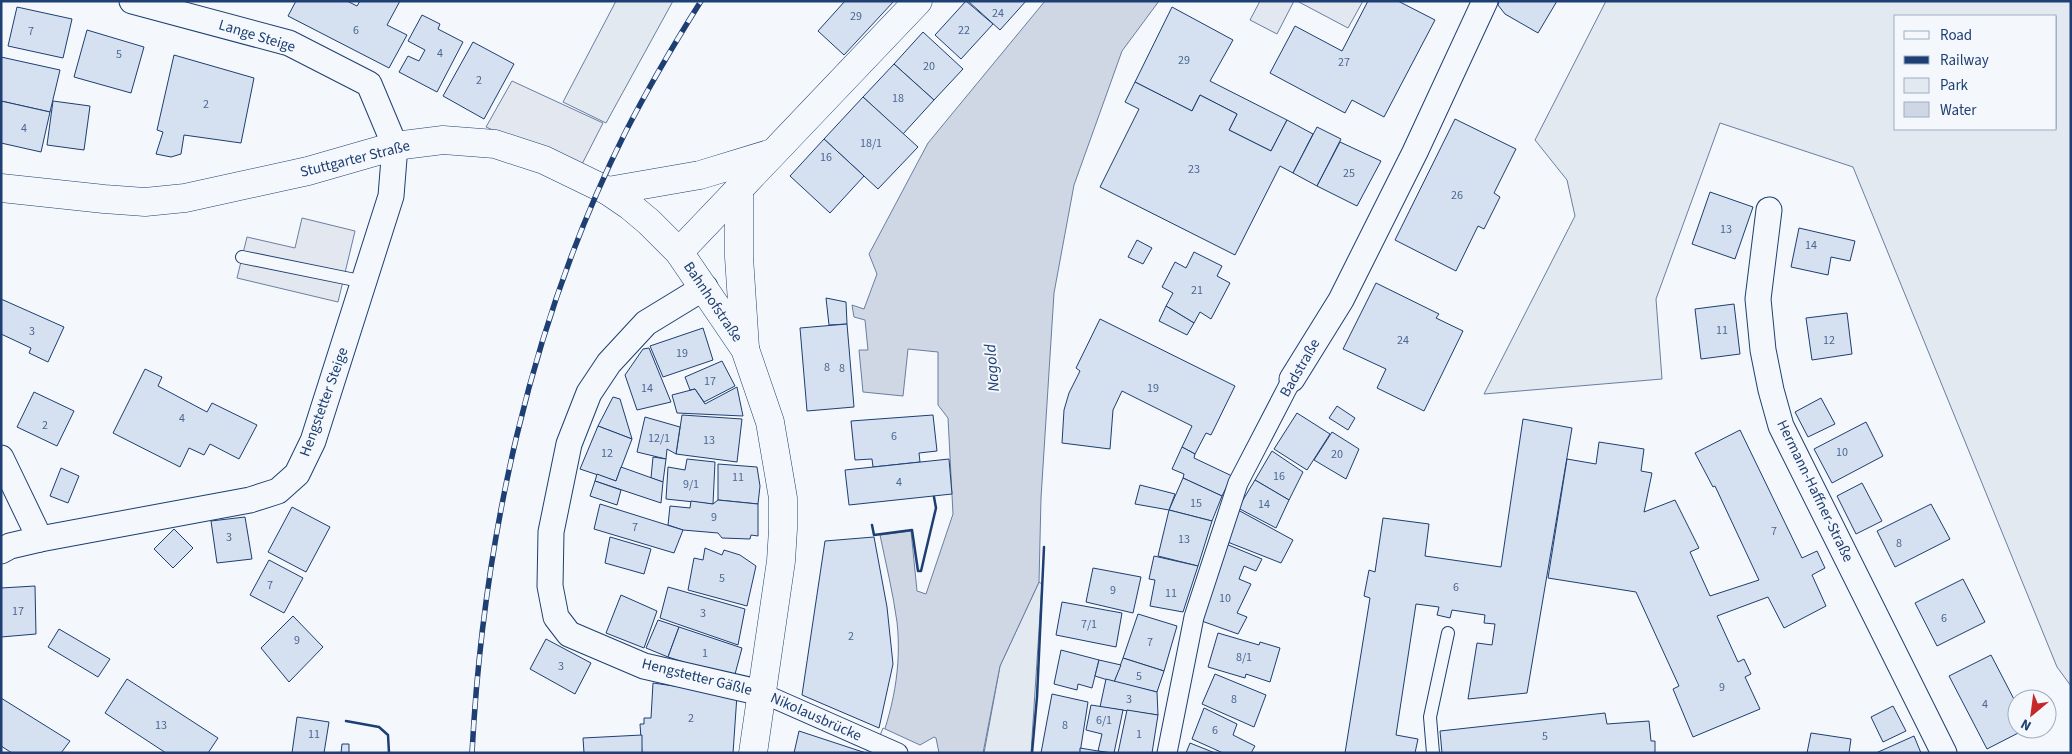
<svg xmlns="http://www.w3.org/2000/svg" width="2072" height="754" font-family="'Source Sans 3',sans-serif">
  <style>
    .green { fill: #e3e9f0; stroke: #687fa3; fill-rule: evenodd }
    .parking { fill: #e3e8f0; stroke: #687fa3 }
    .water { fill: #cfd7e4; stroke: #687fa3 }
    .pier { fill: #f4f7fb; stroke: #687fa3 }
    .building { fill: #d5e0f0; stroke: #1d3f73 }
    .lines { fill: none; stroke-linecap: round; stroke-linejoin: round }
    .service-casing { stroke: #1d3f73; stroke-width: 14 }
    .pedestrian-casing { stroke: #1d3f73; stroke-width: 21 }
    .minor-casing { stroke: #1d3f73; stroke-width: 27 }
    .primary-casing { stroke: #1d3f73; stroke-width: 29 }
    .service { stroke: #f4f7fb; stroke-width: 12 }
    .pedestrian { stroke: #f4f7fb; stroke-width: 19 }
    .minor { stroke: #f4f7fb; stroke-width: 25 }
    .primary { stroke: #f4f7fb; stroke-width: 28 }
    .rail-casing { stroke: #1d3f73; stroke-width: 5.5 }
    .rail { stroke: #f4f7fb; stroke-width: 4; stroke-dasharray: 11; stroke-linecap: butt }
    .wall { stroke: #1d3f73; stroke-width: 2.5 }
    .labels { text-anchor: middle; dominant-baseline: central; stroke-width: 4; stroke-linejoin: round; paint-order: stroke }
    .number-label { font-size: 12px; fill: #4b6792 }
    .street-label { font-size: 15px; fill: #1d3f73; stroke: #f4f7fb }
    .water-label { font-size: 16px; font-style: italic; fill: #1d3f73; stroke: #f4f7fb }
  </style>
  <rect width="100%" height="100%" fill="#f4f7fb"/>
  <g class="green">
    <path d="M616,1H673L606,123L563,102Z"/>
    <path d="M1606,1H2071V686L2057,667L1853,167L1720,123L1656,299L1662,379L1484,394L1575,216L1567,180L1535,140ZM1896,16H2056V129H1896Z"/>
    <path d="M1039,582L1042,584L1031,753H984L1000,666Z"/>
  </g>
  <g class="parking">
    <path d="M1260,1H1294L1277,34L1250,20Z"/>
    <path d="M1297,1H1363L1348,28Z"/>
    <path d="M512,81L603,123L580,168L486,127Z"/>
    <path d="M302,218L355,231L338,302L237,278L247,237L295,248Z"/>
  </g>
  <path class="water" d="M1045,1H1159L1122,51L1074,185L1054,293L1041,498L1039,582L1000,666L983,753H876C893,712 902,666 897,622C893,593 886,564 880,535L911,531L917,591L926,594L953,514L948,418L938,405V352L908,349L903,396L863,392L859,350H868L865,320L854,317L852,305L864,309L877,274L869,254L928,143Z"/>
  <path class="pier" d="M883,728L920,745L934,737L936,738L939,753H873Z"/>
  <g class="building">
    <path d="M296,1H347L357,6L360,1H400L387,25L407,35L389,68L288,16Z"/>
    <path d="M845,1H894L844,55L818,31Z"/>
    <path d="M966,1L993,24L961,59L935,35Z"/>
    <path d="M968,1H1026L1000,30Z"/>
    <path d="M1368,1H1398L1435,20L1384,117L1352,100L1345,113L1270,73L1295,26L1342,51Z"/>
    <path d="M1499,1H1557L1538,33L1505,14L1498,5Z"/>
    <path d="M17,7L72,19L63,58L8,46Z"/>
    <path d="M1172,7L1233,40L1210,81L1287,120L1271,151L1229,130L1237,114L1200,95L1192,111L1135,82Z"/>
    <path d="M422,15L440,24L438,29L463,42L437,92L399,72L408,56L419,61L425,50L408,41Z"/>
    <path d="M87,30L144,47L131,93L74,77Z"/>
    <path d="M923,32L963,69L934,100L894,64Z"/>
    <path d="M473,42L514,64L484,119L443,96Z"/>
    <path d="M174,55L254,78L241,143L184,135L181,154L171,157L156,154L163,132L157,130Z"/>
    <path d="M1,57L60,70L50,112L1,101Z"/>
    <path d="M894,64L934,100L903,134L863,97Z"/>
    <path d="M1135,82L1192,111L1200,95L1237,114L1229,130L1271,151L1287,120L1313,134L1293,173L1280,166L1235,255L1100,187L1139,109L1125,102Z"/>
    <path d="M863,97L918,147L878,189L824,139Z"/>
    <path d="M1,101L50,112L41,152L1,143Z"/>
    <path d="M53,101L90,106L84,150L47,145Z"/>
    <path d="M1455,119L1516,149L1494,193L1500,197L1484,229L1478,226L1456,271L1395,240Z"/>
    <path d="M1317,127L1341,139L1317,186L1293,173Z"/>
    <path d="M824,139L864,176L830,213L790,176Z"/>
    <path d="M1340,142L1381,161L1357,206L1317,186Z"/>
    <path d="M1710,192L1753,207L1735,259L1692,244Z"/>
    <path d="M1799,228L1855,241L1850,261L1831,257L1828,275L1791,267Z"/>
    <path d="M1137,240L1152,248L1143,264L1128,257Z"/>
    <path d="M1194,252L1222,266L1217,276L1230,283L1211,319L1200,312L1194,323L1166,306L1173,293L1162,287L1175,262L1186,268Z"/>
    <path d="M1376,283L1439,314L1436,318L1463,331L1424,411L1377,388L1386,369L1343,349Z"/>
    <path d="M826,298L846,302L847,324L829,325Z"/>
    <path d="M1,299L64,327L48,362L29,353L31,348L1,334Z"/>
    <path d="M1734,304L1740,354L1701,359L1695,309Z"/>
    <path d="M1166,306L1194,323L1187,335L1159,321Z"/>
    <path d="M1847,313L1852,354L1812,360L1806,318Z"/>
    <path d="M1100,319L1235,386L1211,435L1206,433L1195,454L1182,447L1192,426L1122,391L1113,410L1110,449L1062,443L1064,410L1069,393L1080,371L1076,368Z"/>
    <path d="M847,324L854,407L807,411L800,328Z"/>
    <path d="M703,328L713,360L663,377L650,346Z"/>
    <path d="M649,348L671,402L637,410L625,375L643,349Z"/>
    <path d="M722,361L735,386L704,402L695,389L690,390L685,377Z"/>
    <path d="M145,369L162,377L158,386L207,412L212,403L257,425L239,459L210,444L204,455L189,448L180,467L113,433Z"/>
    <path d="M737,387L743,416L677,413L672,395L695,389L705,404Z"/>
    <path d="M34,392L74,411L57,446L17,427Z"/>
    <path d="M613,397L620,399L632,439L598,426Z"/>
    <path d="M1821,398L1835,424L1808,437L1795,412Z"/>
    <path d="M1337,406L1355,418L1348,430L1329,418Z"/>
    <path d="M1297,413L1330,434L1307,470L1274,449Z"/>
    <path d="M682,415L742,419L737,462L676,454Z"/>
    <path d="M933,415L937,451L919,453L920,462L873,467L872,459L855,460L851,421Z"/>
    <path d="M645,417L680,427L676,454L667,449L666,459L637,452Z"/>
    <path d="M1523,419L1572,428L1527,693L1468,699L1477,643L1492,645L1495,624L1484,623L1485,615L1452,610L1450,618L1437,615L1439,607L1416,604L1396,735L1418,739L1415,753H1345L1370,598L1364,596L1369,570L1375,572L1383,518L1429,524L1425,556L1501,567Z"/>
    <path d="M1866,422L1883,456L1832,483L1814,449Z"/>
    <path d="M598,426L632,439L616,481L580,469Z"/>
    <path d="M1740,430L1802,558L1817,551L1825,568L1812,575L1826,606L1784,628L1768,597L1717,616L1738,662L1744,659L1751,674L1745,677L1760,709L1693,737L1673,689L1679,686L1636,592L1548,578L1567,459L1596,464L1599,442L1644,449L1641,471L1652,473L1644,512L1675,500L1699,548L1690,552L1710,596L1759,580L1715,486L1713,487L1695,453Z"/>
    <path d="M1332,432L1359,449L1346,479L1314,460Z"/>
    <path d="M1182,447L1195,454L1194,458L1232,476L1222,496L1183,478L1184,474L1172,469Z"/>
    <path d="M1272,451L1303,472L1289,500L1255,480Z"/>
    <path d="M653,457L666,459L663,482L651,478Z"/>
    <path d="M687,459L715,462L713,504L666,499L668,467L685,470Z"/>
    <path d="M949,459L952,494L849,505L845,470Z"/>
    <path d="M718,464L757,467L760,486L758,504L718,500Z"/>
    <path d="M621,467L663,482L661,503L595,481L597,474L616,481Z"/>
    <path d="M61,468L79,476L68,503L50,496Z"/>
    <path d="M1183,478L1222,496L1212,521L1169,510Z"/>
    <path d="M1255,480L1289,500L1276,528L1238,508Z"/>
    <path d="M595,481L621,490L617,505L590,496Z"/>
    <path d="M1862,483L1882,521L1856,534L1837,496Z"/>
    <path d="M1140,485L1175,494L1169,510L1135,504Z"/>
    <path d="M718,500L758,504V536L751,535L750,539L722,538L718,533L683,530L668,525L670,506L690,508L691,501L713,504Z"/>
    <path d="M600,504L683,530L674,553L594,529Z"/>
    <path d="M1931,504L1950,539L1895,567L1877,531Z"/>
    <path d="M292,507L330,527L306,572L268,552Z"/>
    <path d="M1169,510L1212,521L1198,566L1158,556Z"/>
    <path d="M1238,510L1293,540L1281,563L1225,541Z"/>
    <path d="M245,517L252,559L217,563L211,521Z"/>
    <path d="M174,529L193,548L173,568L154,549Z"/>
    <path d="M610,537L651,549L644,574L605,563Z"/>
    <path d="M874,537L887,607L893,664L879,728L802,695L825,541Z"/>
    <path d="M1226,544L1262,559L1256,571L1244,566L1239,579L1251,584L1237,613L1247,617L1238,634L1199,620Z"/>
    <path d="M705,548L722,555L724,550L740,555L756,566L747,606L688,590L694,558L703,560Z"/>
    <path d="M1154,556L1198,566L1183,612L1150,606L1155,580L1149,579Z"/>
    <path d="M269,560L303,578L284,613L250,595Z"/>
    <path d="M1093,568L1141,577L1133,613L1086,602Z"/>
    <path d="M1963,579L1985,622L1937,646L1915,603Z"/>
    <path d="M35,586L36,634L1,637V588Z"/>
    <path d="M668,587L745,609L738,645L660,618Z"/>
    <path d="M621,595L657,611L644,648L606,633Z"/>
    <path d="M1062,602L1122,613L1116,647L1056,635Z"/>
    <path d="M1138,614L1177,626L1164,671L1123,658Z"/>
    <path d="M293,616L323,647L289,682L261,648Z"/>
    <path d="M658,620L679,627L668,657L646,648Z"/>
    <path d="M679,627L742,648L734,678L668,657Z"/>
    <path d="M59,629L110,659L98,677L48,647Z"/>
    <path d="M1218,633L1259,645L1260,642L1280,648L1270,682L1246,674L1245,678L1208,667Z"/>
    <path d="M546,639L591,663L575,694L530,669Z"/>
    <path d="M1061,650L1099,660L1092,688L1078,684L1077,690L1054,684Z"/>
    <path d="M1991,655L2017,705V729H2026L1987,749L1949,676Z"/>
    <path d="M1123,658L1164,671L1157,692L1114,682Z"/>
    <path d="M1099,660L1121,665L1114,682L1095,676Z"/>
    <path d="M1215,674L1266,695L1254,727L1202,704Z"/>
    <path d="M127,679L218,738L208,753H166L105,713Z"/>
    <path d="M1106,679L1157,692L1158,715L1100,707Z"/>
    <path d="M653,683L737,695L733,753H642L640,724H644V718H651Z"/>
    <path d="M1052,694L1088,702L1080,753H1041Z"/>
    <path d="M1,698L70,741L61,753H12L1,746Z"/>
    <path d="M1091,705L1123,710L1114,753L1098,751L1102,734L1086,730Z"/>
    <path d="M1893,706L1906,731L1883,742L1871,717Z"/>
    <path d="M1204,708L1237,724L1233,735L1255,746L1251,753H1223L1192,739Z"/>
    <path d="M1127,710L1158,715L1152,753H1118Z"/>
    <path d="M1605,713L1607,724L1649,721L1651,741H1655V753H1442L1440,731Z"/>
    <path d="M297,717L329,722L324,753H292Z"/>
    <path d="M799,731L866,753H794Z"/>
    <path d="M1811,733L1851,739L1849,753H1807Z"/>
    <path d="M642,735V753H584L583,738Z"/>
    <path d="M1914,736L1921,753H1876Z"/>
    <path d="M1190,743L1215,753H1186Z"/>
    <path d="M342,744H349V753H341Z"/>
    <path d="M1080,748L1098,751L1108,753H1080Z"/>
  </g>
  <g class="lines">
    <defs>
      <g id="service">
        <path d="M242,257L365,282"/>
        <path d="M1433,753L1430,717L1448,633"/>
      </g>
      <g id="pedestrian">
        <path d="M762,693L898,753"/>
        <path d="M1167,753L1194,617L1238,483L1292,379"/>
      </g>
      <g id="minor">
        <path d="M1769,210L1758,299L1763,350L1771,390L1781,426L1944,753"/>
        <path d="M705,287L646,323L609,363L589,393L569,444L551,532L550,586L556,617L569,634L644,666L762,693"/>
        <path d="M1292,379L1341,300L1415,152L1485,1"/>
        <path d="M1,458L40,539"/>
        <path d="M1,551L10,546L40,539L250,500L278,491L297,474L313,441L391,196L395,146L369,84L289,43L132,1"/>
      </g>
      <g id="primary">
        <path d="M1,188L104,199L145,202L185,198L308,171L395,146L443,140L495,144L544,160L608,191L630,206L649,222L679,252L745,349L770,422L783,498V529L781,561L753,753"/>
        <path d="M739,188V257L745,348"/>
        <path d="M608,191L700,175L769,154"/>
        <path d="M679,252L918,1"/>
      </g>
    </defs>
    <use href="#service" class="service-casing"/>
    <use href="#pedestrian" class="pedestrian-casing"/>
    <use href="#minor" class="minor-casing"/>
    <use href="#primary" class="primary-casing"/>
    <use href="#service" class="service"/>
    <use href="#pedestrian" class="pedestrian"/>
    <use href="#minor" class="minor"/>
    <use href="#primary" class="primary"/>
    <defs>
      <path id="rail" d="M472,753C483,541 530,323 625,133C648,88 674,44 701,1"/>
    </defs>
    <use href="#rail" class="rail-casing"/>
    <use href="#rail" class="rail"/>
    <g class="wall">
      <path d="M872,525L874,535L912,530L918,571H921L936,508L934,497"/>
      <path d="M346,721L379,727L388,735L389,753"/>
      <path d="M1032,753L1037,697L1044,547"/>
    </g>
  </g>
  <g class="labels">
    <g class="number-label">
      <text x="998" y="13">24</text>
      <text x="856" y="16">29</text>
      <text x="356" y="30">6</text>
      <text x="964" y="30">22</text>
      <text x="31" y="31">7</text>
      <text x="440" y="53">4</text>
      <text x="119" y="54">5</text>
      <text x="1184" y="60">29</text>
      <text x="1344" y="62">27</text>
      <text x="929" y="66">20</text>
      <text x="479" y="80">2</text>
      <text x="898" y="98">18</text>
      <text x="206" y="104">2</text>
      <text x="24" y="128">4</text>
      <text x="871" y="143">18/1</text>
      <text x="826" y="157">16</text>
      <text x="1194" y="169">23</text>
      <text x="1349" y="173">25</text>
      <text x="1457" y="195">26</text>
      <text x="1726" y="229">13</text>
      <text x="1811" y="245">14</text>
      <text x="1197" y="290">21</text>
      <text x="1722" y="330">11</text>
      <text x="32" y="331">3</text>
      <text x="1403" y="340">24</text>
      <text x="1829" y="340">12</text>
      <text x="682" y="353">19</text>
      <text x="827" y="367">8</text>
      <text x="842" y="368">8</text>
      <text x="710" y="381">17</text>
      <text x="647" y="388">14</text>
      <text x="1153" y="388">19</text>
      <text x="182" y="418">4</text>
      <text x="45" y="425">2</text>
      <text x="894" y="436">6</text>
      <text x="659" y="438">12/1</text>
      <text x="709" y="440">13</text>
      <text x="1842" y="452">10</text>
      <text x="607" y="453">12</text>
      <text x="1337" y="454">20</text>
      <text x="1279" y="476">16</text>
      <text x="738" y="477">11</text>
      <text x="899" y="482">4</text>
      <text x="691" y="484">9/1</text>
      <text x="1196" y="503">15</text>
      <text x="1264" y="504">14</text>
      <text x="714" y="517">9</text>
      <text x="635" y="527">7</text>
      <text x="1774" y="531">7</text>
      <text x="229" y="537">3</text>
      <text x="1184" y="539">13</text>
      <text x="1899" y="543">8</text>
      <text x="722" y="578">5</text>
      <text x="270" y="585">7</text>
      <text x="1456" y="587">6</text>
      <text x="1113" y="590">9</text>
      <text x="1171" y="593">11</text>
      <text x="1225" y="598">10</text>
      <text x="18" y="611">17</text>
      <text x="703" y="613">3</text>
      <text x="1944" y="618">6</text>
      <text x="1089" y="624">7/1</text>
      <text x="851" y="636">2</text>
      <text x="297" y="640">9</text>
      <text x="1150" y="642">7</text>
      <text x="705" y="653">1</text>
      <text x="1244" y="657">8/1</text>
      <text x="561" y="666">3</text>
      <text x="1139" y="676">5</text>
      <text x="1722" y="687">9</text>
      <text x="1129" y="699">3</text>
      <text x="1234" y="699">8</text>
      <text x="1985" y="704">4</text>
      <text x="691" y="718">2</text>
      <text x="1104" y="720">6/1</text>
      <text x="161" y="725">13</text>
      <text x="1065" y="725">8</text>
      <text x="1215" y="730">6</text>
      <text x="314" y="734">11</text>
      <text x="1139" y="734">1</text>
      <text x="1545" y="736">5</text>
    </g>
    <g class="street-label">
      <text transform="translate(257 36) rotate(17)">Lange Steige</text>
      <text transform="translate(355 159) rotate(-14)">Stuttgarter Straße</text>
      <text transform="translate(713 302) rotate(56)">Bahnhofstraße</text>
      <text transform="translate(1300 368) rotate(-60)">Badstraße</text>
      <text transform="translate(324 402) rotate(-70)">Hengstetter Steige</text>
      <text transform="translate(1815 491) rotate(64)">Hermann-Haffner-Straße</text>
      <text transform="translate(697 677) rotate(14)">Hengstetter Gäßle</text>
      <text transform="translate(816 717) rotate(24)">Nikolausbrücke</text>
    </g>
    <g class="water-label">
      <text transform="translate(992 368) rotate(-95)">Nagold</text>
    </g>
  </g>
  <rect width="2072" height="754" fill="none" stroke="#1d3f73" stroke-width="5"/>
  <rect x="1894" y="15" width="162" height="115" fill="#f4f7fb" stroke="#9eadc5"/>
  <rect x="1904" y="31" width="25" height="8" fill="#f4f7fb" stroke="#9eadc5"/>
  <text x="1940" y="40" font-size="15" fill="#1d3f73">Road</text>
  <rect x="1904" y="56" width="25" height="8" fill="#1d3f73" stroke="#9eadc5"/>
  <text x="1940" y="65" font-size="15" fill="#1d3f73">Railway</text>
  <rect x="1904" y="78" width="25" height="15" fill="#e3e9f0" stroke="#9eadc5"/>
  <text x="1940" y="90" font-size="15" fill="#1d3f73">Park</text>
  <rect x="1904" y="102" width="25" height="15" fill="#cfd7e4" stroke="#9eadc5"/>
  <text x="1940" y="115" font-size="15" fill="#1d3f73">Water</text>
  <g transform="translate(2032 714) rotate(209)"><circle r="24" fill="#f4f7fb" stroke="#9eadc5"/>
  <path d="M0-4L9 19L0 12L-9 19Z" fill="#c62828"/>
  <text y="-8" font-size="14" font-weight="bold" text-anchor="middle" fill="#1d3f73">N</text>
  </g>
</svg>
